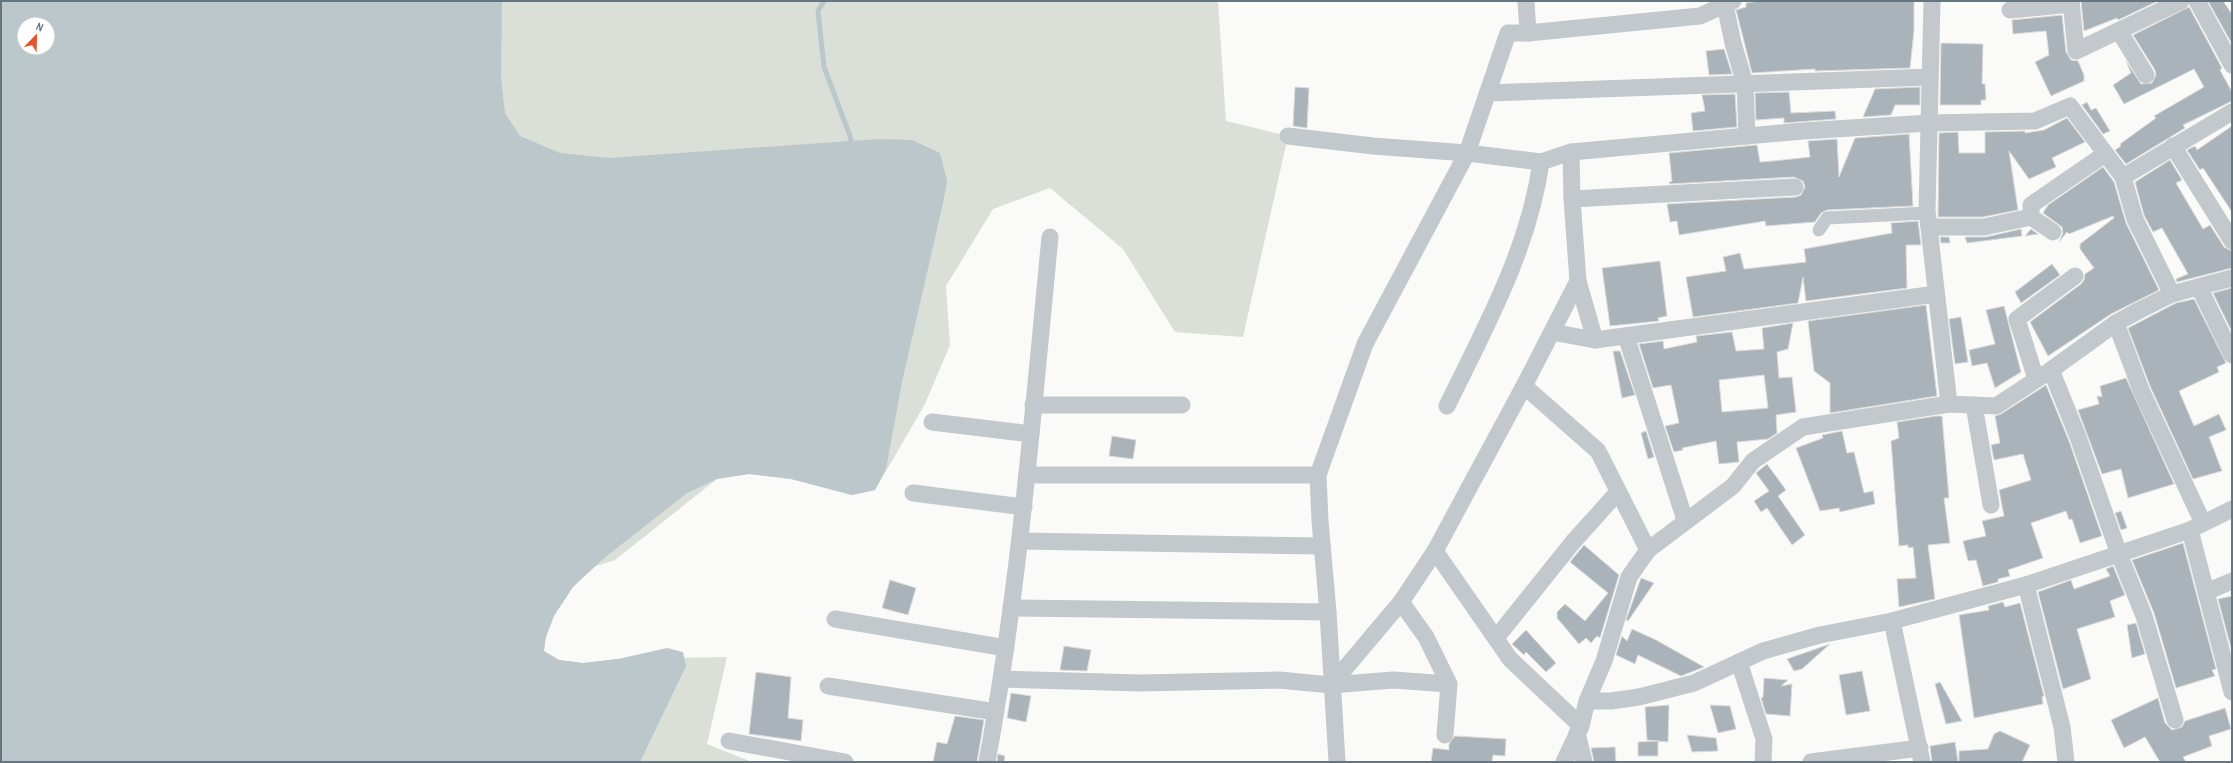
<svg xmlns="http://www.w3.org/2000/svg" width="2233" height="763" font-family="'Archivo Narrow',sans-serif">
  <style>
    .green { fill: #dadfd7; fill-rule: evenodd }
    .water { fill: #bbc7cb; fill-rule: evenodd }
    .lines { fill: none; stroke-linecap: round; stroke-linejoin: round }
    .stream { stroke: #bbc7cb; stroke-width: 5 }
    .building { fill: #aab3b9; stroke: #dcdcda; fill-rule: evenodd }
    .pedestrian { stroke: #c3c8cc; stroke-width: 13 }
    .minor { stroke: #c3c8cc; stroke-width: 17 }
  </style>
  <rect width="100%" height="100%" fill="#fafaf8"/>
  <path class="green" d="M1,1H1218L1226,121L1288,136L1243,337L1175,332L1123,249L1050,188L993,209L946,286L950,345L925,404L875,490L852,495L791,479L749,474L717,479L615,560L485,602L543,651L559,660L583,663L618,659L727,657L707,744L752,762H1ZM24,24H48V48H24Z"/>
  <path class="water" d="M1,1H502L501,79L505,113L520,136L560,153L609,158L879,139L912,140L940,153L947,181L943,203L902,382L886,469L875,490L852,495L791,479L749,474L717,479L687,493L603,559L573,587L554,616L546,637L544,651L559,660L583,663L618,659L667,648L683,652L686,666L640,762H1ZM24,24H48V48H24Z"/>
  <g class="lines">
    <path class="stream" d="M824,1L818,11L824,67L850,136L852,147"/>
  </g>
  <g class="building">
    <path d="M1760,1H1914V31L1910,68L1815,71V69L1752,73L1736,10L1746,7V3Z"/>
    <path d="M2081,1H2158L2118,20L2117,18L2084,31Z"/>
    <path d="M2208,1H2223L2232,14V44Z"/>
    <path d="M2189,7L2222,68L2220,70L2232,92V101L2183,125L2185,128L2126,164L2115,150L2121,146L2120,144L2156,118L2154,116L2204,87L2194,69L2124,104L2113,85L2131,73L2126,61L2141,84L2152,83L2156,75L2155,70L2133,35Z"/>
    <path d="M2062,15L2066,52L2071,60L2078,61L2084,75V81L2051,96L2035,62L2049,55L2046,31L2013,34L2012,20Z"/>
    <path d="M1941,43L1983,44L1982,84H1985L1986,100H1981V105H1940Z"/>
    <path d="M1724,49L1732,74L1709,75L1706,51Z"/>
    <path d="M1295,87L1309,88L1307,128L1293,126Z"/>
    <path d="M1920,87V105H1895L1891,115L1863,117L1875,89Z"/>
    <path d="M1789,92L1791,113L1835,111L1836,119L1784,123V118L1756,120L1755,93Z"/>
    <path d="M1735,94L1737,127L1693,131L1691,113L1705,111L1702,95Z"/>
    <path d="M2087,102L2091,110L2096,108L2110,131L2103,134L2082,105Z"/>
    <path d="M2067,118L2085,142L2052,158L2056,167L2029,179L2009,151L2018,210L1983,217H1938L1939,133L1958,132L1959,153H1985V132L2025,131V133L2044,130Z"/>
    <path d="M2232,126V212L2203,168L2200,170L2187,150L2195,146L2197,150Z"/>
    <path d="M1909,134L1913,206L1827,210L1821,213L1815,222L1766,226L1765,221L1679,235L1677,221L1670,222L1667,204L1796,197L1801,195L1805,187L1803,181L1794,177L1670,184L1669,182L1672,181L1669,153L1757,145L1760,162L1773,161L1810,157L1808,141L1837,139L1839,177L1855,138Z"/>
    <path d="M2170,160L2182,180L2176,183L2203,229L2210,225L2224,247L2232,251V268L2177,282L2176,279L2188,274L2162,228L2153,232L2144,215L2135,182Z"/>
    <path d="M2103,167L2114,182L2126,223L2159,290L2111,314L2048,356L2030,322L2081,284L2084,280L2085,274L2094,268L2080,249V244L2114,218L2113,216L2069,234L2067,232L2059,242L2063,233L2062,227L2043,213L2048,205Z"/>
    <path d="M1918,221L1921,245H1906L1907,288L1806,301L1803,277L1798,303L1693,317L1686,277L1726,271L1723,257L1740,253L1744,269L1806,262L1804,249L1892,233L1891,223Z"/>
    <path d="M2021,229L2022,236L1967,243L1965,237H1986Z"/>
    <path d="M2031,229L2038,234L2025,236Z"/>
    <path d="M1940,237H1949L1950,243H1941Z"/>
    <path d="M1660,261L1667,316L1658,318L1659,321L1610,326L1602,268Z"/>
    <path d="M2052,264L2060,275L2021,303L2015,292Z"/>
    <path d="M2232,288V332L2213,293Z"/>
    <path d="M2194,299L2226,363L2217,367L2219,372L2179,391L2194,426L2219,414L2226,430L2209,437L2222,471L2193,479L2150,386L2128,328L2176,303Z"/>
    <path d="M1926,305L1937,396L1830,413V383L1814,371L1808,321Z"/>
    <path d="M2004,306L2021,372L1995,388L1987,363L1972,366L1969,350L1995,344L1986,310Z"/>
    <path d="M1961,317L1968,362L1955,364L1949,319Z"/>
    <path d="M1793,323L1788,349L1777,352L1779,378L1792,377L1796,412L1776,415L1777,433L1768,439L1737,442L1739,462L1719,464L1716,441L1682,448L1683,450L1674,452L1665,426L1679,423L1671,385L1653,388L1639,344L1663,341L1664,349L1697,342L1696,336L1732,332L1736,351L1764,349L1762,328ZM1764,375L1768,408L1722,412L1719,380Z"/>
    <path d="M1613,351H1620L1635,395L1622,398Z"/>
    <path d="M2126,378L2174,484L2128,498L2121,469L2102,474L2078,410L2099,404L2097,396L2102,397L2100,386Z"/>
    <path d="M2046,385L2069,441L2102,536L2080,543L2072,519L2069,520L2066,511L2031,523L2043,558L2008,570L2010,576L1998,579V582L1983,586L1976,560L1968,561L1963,541L1986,536L1982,521L2004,516L1999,490L2031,480L2023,454L1994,460L1991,445L2000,443L1995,416L2001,414Z"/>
    <path d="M1936,416H1942L1949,498H1944L1950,543L1928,545L1935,599L1899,607L1897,579L1916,578L1913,547L1908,548V545L1899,546L1891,441L1899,438L1897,422Z"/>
    <path d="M1646,431L1654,457L1648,459L1641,433Z"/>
    <path d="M1842,431L1847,453L1854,452L1864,493L1873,491L1875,504L1840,512L1839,508L1820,511L1796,448L1823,438L1822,435Z"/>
    <path d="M1112,436L1136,440L1133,459L1109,456Z"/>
    <path d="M1767,464L1786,490L1778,496L1805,535L1792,545L1767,508L1761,512L1754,501L1769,491L1756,473Z"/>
    <path d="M2121,511L2127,528L2121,530L2115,513Z"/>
    <path d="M2183,543L2216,669L2212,670L2215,676L2176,688L2154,613L2132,560Z"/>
    <path d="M1584,545L1619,575L1600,638L1597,636L1591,643L1586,638L1579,644L1557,618V612L1565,604L1585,621L1608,593L1570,562Z"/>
    <path d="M2113,566L2125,595L2110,601L2115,617L2077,629L2091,679L2063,689L2038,592L2071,580L2074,589L2110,576L2106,569Z"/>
    <path d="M1641,578L1654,583L1628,621L1626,620Z"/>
    <path d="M890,580L916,588L908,615L882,608Z"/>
    <path d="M2232,596V652L2218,599Z"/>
    <path d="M2003,602L2005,607L2020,603L2044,696L2042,697L2043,704L1974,718L1959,615L1989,610L1988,606Z"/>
    <path d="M2136,623L2145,654L2132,658L2127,625Z"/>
    <path d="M1632,629L1656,640L1704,667L1681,676L1638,655L1635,664L1616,655L1622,636L1627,641Z"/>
    <path d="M1526,630L1556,663L1546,672L1526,652L1524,655L1512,644Z"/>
    <path d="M1830,644L1802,669L1794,671L1787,659Z"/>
    <path d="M1064,646L1091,650L1087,671L1060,670Z"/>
    <path d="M1862,671L1870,711L1846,715L1839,675Z"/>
    <path d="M756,672L791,677L788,718L803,720L801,741L749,734Z"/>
    <path d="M1764,678L1788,680L1781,686L1792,684L1790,716L1766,714L1761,698L1763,697Z"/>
    <path d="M1940,682L1962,721L1946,724L1935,684Z"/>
    <path d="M1011,693L1031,696L1026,722L1007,718Z"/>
    <path d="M2158,698L2165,723L2172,730L2182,727L2185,721L2225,708L2231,729L2209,736L2212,746L2183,757L2186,762H2160L2145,737L2124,748L2111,720Z"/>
    <path d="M1669,705L1668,742L1647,740L1645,707Z"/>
    <path d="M1710,705L1730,706L1736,729L1718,733Z"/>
    <path d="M955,716L984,720L977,762H933L937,742L947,744Z"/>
    <path d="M2000,731L2030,745L2022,762H1959V751L1988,749L1994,734Z"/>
    <path d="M1687,735L1716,738L1718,751L1692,752Z"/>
    <path d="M1455,736L1506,739L1505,756L1493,755L1492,762H1431L1433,748L1449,750V744Z"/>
    <path d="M1658,741V756H1638V742Z"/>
    <path d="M1955,742L1958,762H1932L1930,746Z"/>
    <path d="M1615,747L1616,762H1594L1591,748Z"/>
    <path d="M998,754L1005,756L1004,762H997Z"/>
  </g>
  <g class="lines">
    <path class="pedestrian" d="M1819,230L1827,218L1927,213"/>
    <g class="minor">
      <path d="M1526,1L1528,33"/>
      <path d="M1932,1L1927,210L1949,404"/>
      <path d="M2071,1L2076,51L2181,1"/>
      <path d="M2197,1L2232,65"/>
      <path d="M1725,5L1733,43L1745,84L1747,136"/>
      <path d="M2010,10L2071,4"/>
      <path d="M2119,31L2146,75"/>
      <path d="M1488,93L1930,77"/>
      <path d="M1288,136L1373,146L1467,153L1541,162L1571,152L1803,131L1929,123L2035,121L2070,106L2123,177L2135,219L2172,294"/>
      <path d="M2173,146L2232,241"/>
      <path d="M1571,152L1572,199L1578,281L1595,340"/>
      <path d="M2123,177L2232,112"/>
      <path d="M1572,199L1795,187"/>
      <path d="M1929,227H1984L2031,217"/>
      <path d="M2053,232L2031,217V205L2105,154"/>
      <path d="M2199,287L2232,355"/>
      <path d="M2116,323L2141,390L2203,523"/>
      <path d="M1552,332L1595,340L1936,294"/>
      <path d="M1626,336L1685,520"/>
      <path d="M2051,370L2078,437L2119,554L2144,616L2175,720"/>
      <path d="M2036,379L2017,319L2075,276"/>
      <path d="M1524,386L1598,451L1648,550"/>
      <path d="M1033,405H1182"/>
      <path d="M1974,405L1991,505"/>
      <path d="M1447,406C1485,328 1529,249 1541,162"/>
      <path d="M932,422L1031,434"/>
      <path d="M1027,475H1318"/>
      <path d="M913,493L1024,507"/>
      <path d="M2190,530L2232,692"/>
      <path d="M1020,541L1322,546"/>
      <path d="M1435,551L1510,659L1581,726"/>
      <path d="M2026,585L2062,727L2066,762"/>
      <path d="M2206,592L2232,581"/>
      <path d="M1401,602L1426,637L1449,684L1445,735"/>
      <path d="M1011,608L1328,612"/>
      <path d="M835,619L1006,648"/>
      <path d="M1892,621L1922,762"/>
      <path d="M1496,638L1573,542L1618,492"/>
      <path d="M1739,662L1764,739L1763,762"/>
      <path d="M1002,679L1140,683L1279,680L1331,685L1393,680L1449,684"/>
      <path d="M1331,685L1401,602L1435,551L1524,386L1578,281"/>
      <path d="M828,686L996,712"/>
      <path d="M1587,701H1611L1639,697L1694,683L1763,651L1820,635L1892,621L2026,585L2190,530L2232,509"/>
      <path d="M1577,733L1584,762"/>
      <path d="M729,741L845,762"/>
      <path d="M987,762C1019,589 1033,412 1050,237"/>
      <path d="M1337,762L1328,612L1320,521L1318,475L1365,344L1467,153L1508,33H1528L1700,16L1733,1"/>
      <path d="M1564,762L1581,726L1587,701L1604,661L1629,577L1648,550L1733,486L1753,461L1803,427L1949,404L1996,406L2051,370L2116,323L2138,311L2172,294L2232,278"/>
      <path d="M1811,762L1920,748"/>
    </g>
  </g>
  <rect width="2233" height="763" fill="none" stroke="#657683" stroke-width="4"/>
  <g transform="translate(36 36) rotate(23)"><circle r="19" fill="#ffffff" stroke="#c1c8cd"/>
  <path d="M0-3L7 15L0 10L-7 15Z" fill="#e4572e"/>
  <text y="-6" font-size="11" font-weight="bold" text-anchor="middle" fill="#657683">N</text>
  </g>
</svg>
